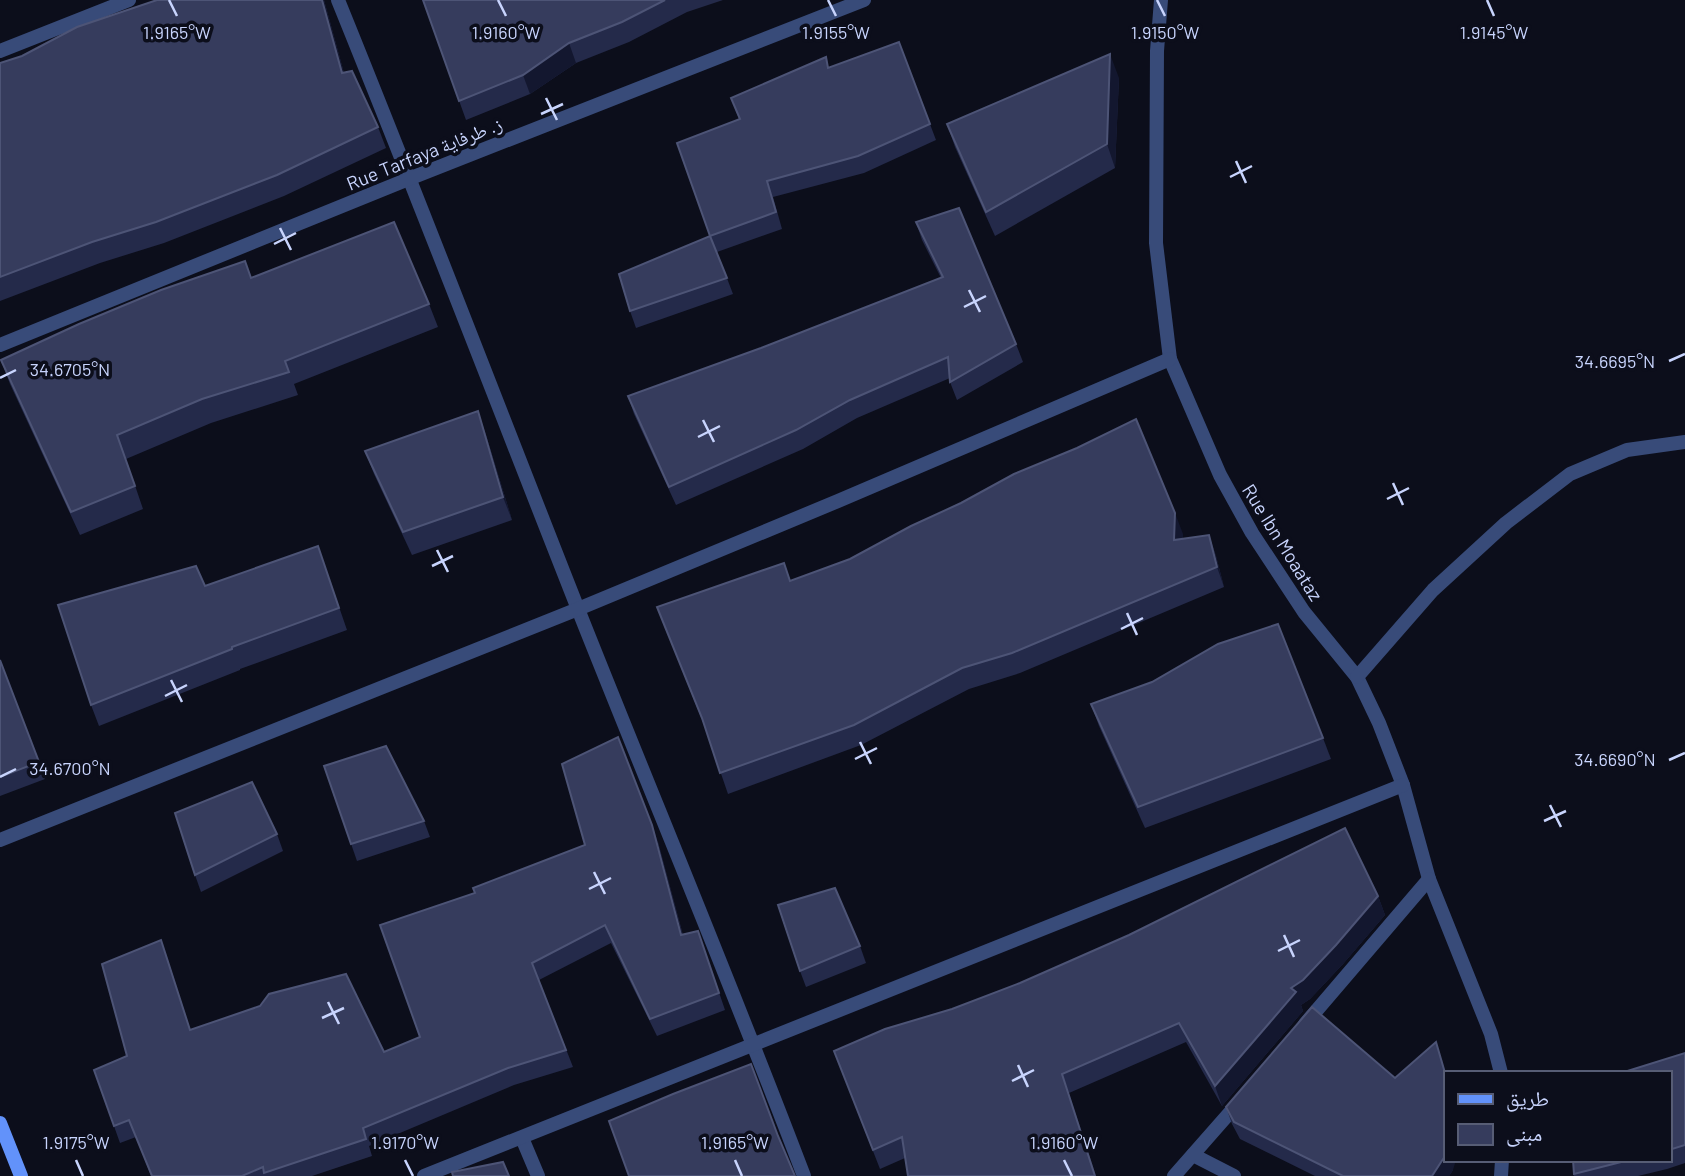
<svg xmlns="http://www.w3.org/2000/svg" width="1685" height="1176" font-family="Barlow,'Noto Naskh Arabic',sans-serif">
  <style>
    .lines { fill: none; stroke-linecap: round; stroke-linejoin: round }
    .street { stroke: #384b79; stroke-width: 14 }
    .secondary { stroke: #6292fa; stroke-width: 14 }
    .wall { fill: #242a4a }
    .shaded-wall { fill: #13172f }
    .building { fill: #363c5d; stroke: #4d5476; stroke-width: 2 }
    .ticks { fill: none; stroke: #c8d4fd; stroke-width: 2.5 }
    .labels { text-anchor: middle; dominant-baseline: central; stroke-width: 7; stroke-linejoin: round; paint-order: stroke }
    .street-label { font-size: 19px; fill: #c8d4fd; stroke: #0c0e1b }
    .ticks-label { font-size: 18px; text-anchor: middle; fill: #c8d4fd; stroke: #0c0e1b; stroke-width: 7; stroke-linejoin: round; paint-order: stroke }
  </style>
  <rect width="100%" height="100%" fill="#0c0e1b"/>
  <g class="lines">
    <g class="street">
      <path d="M338,0C420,202 498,406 578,609C653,798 732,986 804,1176"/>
      <path d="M1161,0L1157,51L1156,243L1170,359L1220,475L1252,533L1304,612L1357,677L1379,723L1403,785L1429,879L1491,1034L1501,1073"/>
      <path d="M0,51L129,0"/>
      <path d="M0,345L411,178L864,0"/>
      <path d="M1357,677L1433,590L1506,523L1570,474L1627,450L1685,442"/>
      <path d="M0,840L578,609L838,501L1170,359"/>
      <path d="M1305,1024L1429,879"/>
      <path d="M522,1138L538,1176"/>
      <path d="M1193,1155L1234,1176"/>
      <path d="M424,1176L1403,785"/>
      <path d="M1174,1176L1240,1101"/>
      <path d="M1501,1176L1502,1160"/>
    </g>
    <path class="secondary" d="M0,1123L21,1176"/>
  </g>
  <g class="wall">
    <path d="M324,0L344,73L378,127L386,148L284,196L164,243L100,263L0,301V63L22,56Z"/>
    <path d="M423,0H723L687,12L629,42L576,63L530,94L466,120Z"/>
    <path d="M899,42L936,140L864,173L773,197L782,229L717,252L733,294L636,328L630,311L710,236L739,119L731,98L829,68Z"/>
    <path d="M1119,78L1115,168L995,236L955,147L947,124Z"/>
    <path d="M916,222L1016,344L1023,362L957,400L950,382V378L857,418L803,449L676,505L634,414L628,396L761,348L941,278L922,240Z"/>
    <path d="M251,278L429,304L438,327L294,384L298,395L211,423L126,459L143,509L80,535L10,384L1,360Z"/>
    <path d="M478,411L486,435L512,520L412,555L374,474L365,451Z"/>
    <path d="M1183,534L1182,539L1209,535L1216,556L1224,587L1020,673L969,689L861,745L728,794L706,730L657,607L790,581Z"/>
    <path d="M318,546L347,630L240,669V670L99,726L91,705L205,586Z"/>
    <path d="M0,660L45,779L0,796Z"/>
    <path d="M1091,704L1323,738L1331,759L1145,828L1099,726Z"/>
    <path d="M324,766L424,821L430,837L357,861Z"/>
    <path d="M277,834L283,851L201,892L195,875Z"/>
    <path d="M658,842L683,935L704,948L725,1010L657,1036L611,943L539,980L573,1067L514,1085L369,1146L372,1156L312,1176H151L136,1137L120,1143L94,1070L127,1056L167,957L190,1030L384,1052L420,1037Z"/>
    <path d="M1378,896L1385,915L1343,964L1310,999L1301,1005L1303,1011L1222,1106L1186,1042L1069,1093L905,1158L880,1169L834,1051Z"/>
    <path d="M860,946L866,963L806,987L800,971Z"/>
    <path d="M1685,1053V1163L1667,1169L1638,1176H1574L1573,1160H1669V1073Z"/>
    <path d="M1442,1059L1453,1170L1449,1176H1315L1240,1139L1232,1124L1226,1107L1395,1078Z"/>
  </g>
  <g class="shaded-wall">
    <path d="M322,0H324L350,95L342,73Z"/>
    <path d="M569,43L576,63L530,94L523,75Z"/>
    <path d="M1110,54L1119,78L1115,168L1107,144Z"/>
    <path d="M478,411L486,435L512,520L503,497Z"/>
    <path d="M1175,513L1183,534L1182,561L1174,540Z"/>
    <path d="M1209,535L1216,556L1224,587L1217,567Z"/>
    <path d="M652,825L658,842L687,952L681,935Z"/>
    <path d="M1378,896L1385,915L1343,964L1310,999L1301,1005L1303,1011L1222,1106L1215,1086L1291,988Z"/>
    <path d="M161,940L167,957L196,1047L190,1030Z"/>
    <path d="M1062,1074L1069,1093L1096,1176H1095Z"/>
    <path d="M1445,1156V1160H1456L1453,1170L1449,1176H1432Z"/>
  </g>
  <g class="building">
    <path d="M157,0H322L342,73L352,71L378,127L277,175L156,222L92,242L0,277V63L22,56L77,27Z"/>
    <path d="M423,0H665L622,22L569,43L523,75L459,101Z"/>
    <path d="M899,42L930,124L858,156L767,181L776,212L710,236L677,143L740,119L731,98L826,57L828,68Z"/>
    <path d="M1110,54L1107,144L986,212L947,124Z"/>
    <path d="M959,208L1016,344L950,382L948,357L850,400L796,430L669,487L628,396L761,348L943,277L916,222Z"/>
    <path d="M394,222L429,304L285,361L289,372L202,399L117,435L135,486L71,512L1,360L79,324L161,290L245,261L251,278Z"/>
    <path d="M710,236L727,278L630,311L619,274Z"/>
    <path d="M478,411L503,497L403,532L365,451Z"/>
    <path d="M1136,419L1175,513L1174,540L1209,535L1217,567L1012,653L962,668L854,725L720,773L702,718L657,607L784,563L790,581L850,559L911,526L961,503L1014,474L1077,448Z"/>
    <path d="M318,546L339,608L232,647V649L91,705L58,605L196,566L205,586Z"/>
    <path d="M1278,624L1323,738L1138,807L1091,704L1152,682L1218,644Z"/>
    <path d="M0,660L39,762L0,777Z"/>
    <path d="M618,737L652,825L681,935L698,931L719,993L650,1019L605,925L532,963L566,1050L508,1068L363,1128L366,1139L264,1173L263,1167L242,1176H152L129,1120L114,1126L94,1070L127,1056L102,964L161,940L190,1030L260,1006L269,994L346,974L384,1052L420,1037L380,925L475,893L473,888L585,845L562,764Z"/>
    <path d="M386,746L424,821L351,844L324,766Z"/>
    <path d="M252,782L277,834L195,875L175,813Z"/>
    <path d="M1345,828L1378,896L1336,945L1303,980L1291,988L1296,992L1215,1086L1179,1023L1062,1074L1095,1176H908L902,1137L873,1150L834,1051L885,1029L952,1009L1020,983L1129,935Z"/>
    <path d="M835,888L860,946L800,971L778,905Z"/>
    <path d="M1312,1007L1395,1078L1436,1042L1445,1073V1156L1432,1176H1343L1234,1122L1226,1107Z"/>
    <path d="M1685,1053V1145L1669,1150V1073H1621Z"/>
    <path d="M751,1064L778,1136L795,1176H629L609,1121L673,1094Z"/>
    <path d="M1573,1160H1629L1574,1174Z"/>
    <path d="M503,1162L509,1176H453L452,1172Z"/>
  </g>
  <path class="ticks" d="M169,0L177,16M498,0L506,16M828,0L836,16M1157,0L1165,16M1487,0L1494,16M546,98L557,120M541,114L563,104M1236,161L1246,183M1230,177L1252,166M280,228L291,250M274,244L296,233M969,290L980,312M964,307L986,296M1669,361L1685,354M0,378L16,370M703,420L714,442M698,437L720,426M1393,483L1403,505M1387,499L1409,488M437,550L448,572M432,566L453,556M1127,613L1137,635M1121,629L1143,618M171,680L182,702M165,696L187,685M860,742L871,764M855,759L877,748M1669,760L1685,753M0,777L16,769M1550,805L1561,827M1544,821L1566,811M594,872L605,894M589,889L611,878M1284,935L1294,957M1278,951L1300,940M328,1002L339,1024M322,1018L344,1008M1018,1065L1028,1087M1012,1081L1034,1070M76,1160L83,1176M405,1160L413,1176M735,1160L742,1176M1064,1160L1072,1176"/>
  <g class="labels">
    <g class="street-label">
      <text transform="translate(424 153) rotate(-22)">Rue Tarfaya ز. طرفاية</text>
      <text transform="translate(1283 542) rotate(58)">Rue Ibn Moaataz</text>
    </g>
  </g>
  <g class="ticks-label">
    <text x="177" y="39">1.9165°W</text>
    <text x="506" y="39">1.9160°W</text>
    <text x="836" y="39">1.9155°W</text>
    <text x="1165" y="39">1.9150°W</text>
    <text x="1494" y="39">1.9145°W</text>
    <text x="1615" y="368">34.6695°N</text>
    <text x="70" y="376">34.6705°N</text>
    <text x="1615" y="766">34.6690°N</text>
    <text x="70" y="775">34.6700°N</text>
    <text x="76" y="1149">1.9175°W</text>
    <text x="405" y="1149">1.9170°W</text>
    <text x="735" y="1149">1.9165°W</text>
    <text x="1064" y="1149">1.9160°W</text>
  </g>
  <rect x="1444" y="1071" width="228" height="91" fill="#0c0e1b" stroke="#575d75" stroke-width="2"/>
  <rect x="1458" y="1094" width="35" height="10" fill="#6292fa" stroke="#575d75" stroke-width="2"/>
  <text x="1506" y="1106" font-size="21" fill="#c8d4fd">طريق</text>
  <rect x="1458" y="1124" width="35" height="21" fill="#363c5d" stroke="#575d75" stroke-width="2"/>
  <text x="1506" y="1141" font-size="21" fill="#c8d4fd">مبنى</text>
</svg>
